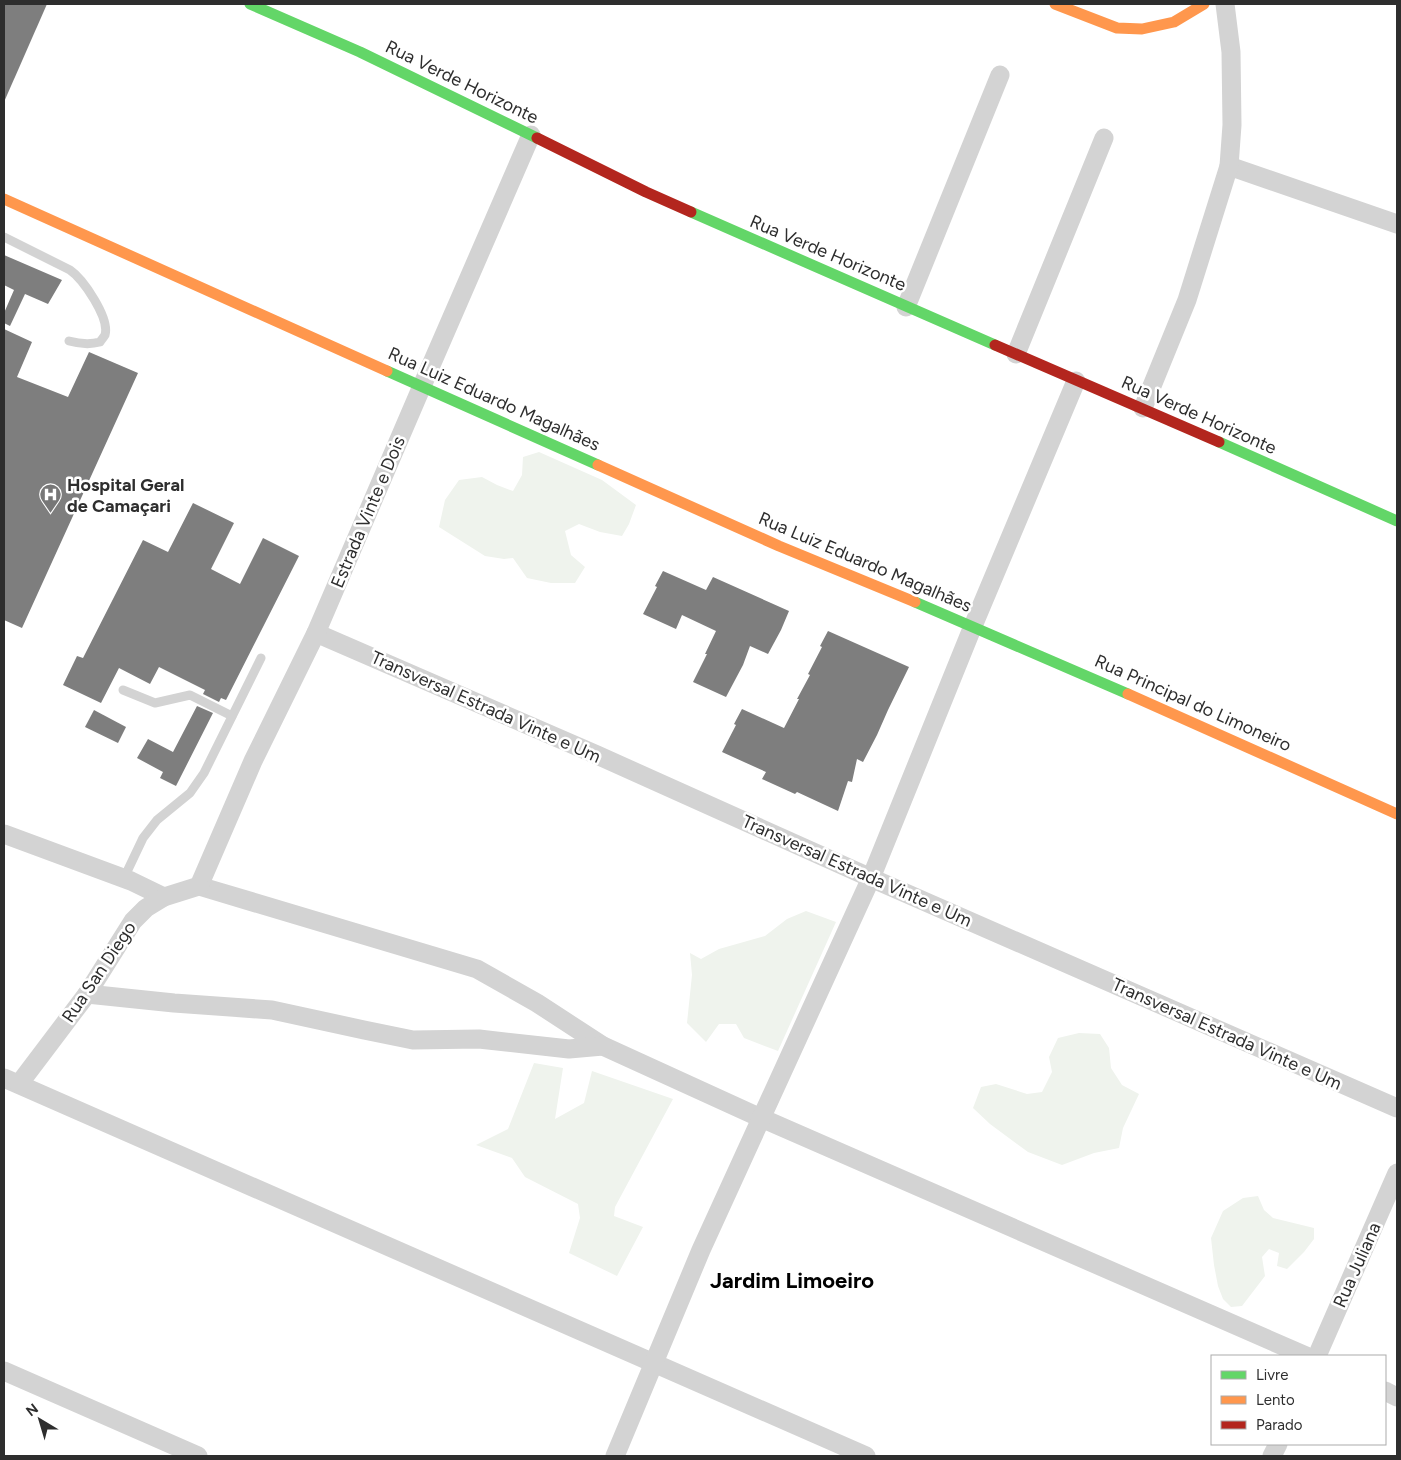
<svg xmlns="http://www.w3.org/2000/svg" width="1401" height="1460" font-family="Figtree,sans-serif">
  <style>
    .green { fill: #eff3ed }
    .building { fill: #7e7e7e }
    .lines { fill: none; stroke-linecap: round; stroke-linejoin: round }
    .lane { stroke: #d3d3d3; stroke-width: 9 }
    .street { stroke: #d3d3d3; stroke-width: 19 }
    .fast { stroke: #63d668; stroke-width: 11 }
    .slow { stroke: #ff974d; stroke-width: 11 }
    .jam { stroke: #b3261e; stroke-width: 11 }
    .labels { text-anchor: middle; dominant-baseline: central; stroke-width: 5; stroke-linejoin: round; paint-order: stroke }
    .street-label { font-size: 18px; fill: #2e2e2e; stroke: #fff }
    .poi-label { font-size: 18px; font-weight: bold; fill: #2e2e2e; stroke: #fff; text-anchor: start }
    .district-label { font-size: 22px; font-weight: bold; fill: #000; stroke: #fff }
  </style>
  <rect width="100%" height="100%" fill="#fff"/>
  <g class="green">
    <path d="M539,452L602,480L636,505L629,524L622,536L600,532L579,524L565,531L571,555L585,567L575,583H551L527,578L513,558L504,559L485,556L439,527L445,500L459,480L482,477L497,485L513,491L522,475L523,457Z"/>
    <path d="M806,911L836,922L778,1051L744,1038L736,1024H719L706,1042L687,1023L692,975L690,953L701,959L719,949L765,936L787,919Z"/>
    <path d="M1079,1033L1100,1034L1109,1048L1111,1068L1122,1085L1139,1094L1123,1128L1119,1148L1094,1153L1062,1165L1028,1152L990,1124L973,1108L981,1087L996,1084L1027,1094L1042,1092L1052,1072L1049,1057L1058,1038Z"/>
    <path d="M534,1063L563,1068L555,1119L584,1103L592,1071L673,1099L615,1207L614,1216L643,1227L617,1276L569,1253L580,1218L578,1204L525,1177L512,1158L476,1145L508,1129Z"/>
    <path d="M1258,1196L1264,1210L1273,1218L1314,1228V1239L1304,1252L1287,1269L1277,1266L1279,1253L1269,1249L1262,1257L1265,1276L1242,1306L1231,1307L1223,1299L1218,1286L1214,1265L1211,1238L1223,1211L1243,1198Z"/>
  </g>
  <g class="building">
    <path d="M4,4H47L4,102Z"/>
    <path d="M4,255L62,280L48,304L25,294L10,326L4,323V313L14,290L4,285Z"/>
    <path d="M4,329L32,342L17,377L68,397L89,352L138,373L22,628L4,620Z"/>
    <path d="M193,503L234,523L211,569L240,584L263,538L299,556L226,700L221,698L219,702L203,694L205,690L159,667L150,684L119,668L101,703L63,685L77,656L83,658L143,540L168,552Z"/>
    <path d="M663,571L706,590L713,577L789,611L781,630L768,654L750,646L743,665L726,697L693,682L707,654H705L716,631L682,615L676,629L643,614L657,587L655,586Z"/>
    <path d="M828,631L909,667L888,710L877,735L863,762L857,759L852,782L848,781L838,811L797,792L795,794L762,779L766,772L722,752L736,725L734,724L742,709L784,728L799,699H797L810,675L808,674L822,647L820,646Z"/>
    <path d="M197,706L213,713L176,786L160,778L163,772L137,758L148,739L173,752Z"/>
    <path d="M94,710L126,727L118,743L85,727Z"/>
  </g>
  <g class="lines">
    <g class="lane">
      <path d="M4,237L70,270C83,279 110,318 105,335C104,337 102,339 100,342C89,345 80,344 69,341"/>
      <path d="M123,690L155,703L190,695L232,716"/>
      <path d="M124,878L143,838L157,820L190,793L204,773L261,658"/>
    </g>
    <g class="street">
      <path d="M1229,166L1397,224"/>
      <path d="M906,307L1000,75"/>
      <path d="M1016,354L1104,138"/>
      <path d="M1143,408L1187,300L1229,166L1232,125L1231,52L1225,4"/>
      <path d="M316,633L597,755L871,878L1397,1108"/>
      <path d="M4,834L131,881L164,897"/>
      <path d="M199,886L477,969L537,1003L603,1046L761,1118L1306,1356"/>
      <path d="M199,886L253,761L316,633L422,386L531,135"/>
      <path d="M87,994L174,1003L272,1010L364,1030L413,1040L479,1039L569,1049L603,1046"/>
      <path d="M4,1078L866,1456"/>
      <path d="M19,1084L87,994L133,921L146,908L164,897L199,886"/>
      <path d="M1317,1356L1397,1173"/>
      <path d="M4,1371L198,1456"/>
      <path d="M1385,1391L1397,1397"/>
      <path d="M615,1456L701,1250L871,878L973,626L1076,381"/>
      <path d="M1272,1456L1278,1444"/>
    </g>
    <g class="fast">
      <path d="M250,4L360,52L537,138"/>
      <path d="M691,212L995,345"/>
      <path d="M387,371L598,465"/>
      <path d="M1219,442L1397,521"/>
      <path d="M915,602L1128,694"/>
    </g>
    <g class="slow">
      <path d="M1055,4L1117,28L1142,29L1174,22L1204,4"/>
      <path d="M4,199L387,371"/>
      <path d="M598,465L779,546L915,602"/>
      <path d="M1128,694L1397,814"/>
    </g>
    <g class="jam">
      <path d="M537,138L646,192L691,212"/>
      <path d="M995,345L1219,442"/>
    </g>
  </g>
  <defs>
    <symbol id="hospital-pin" viewBox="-11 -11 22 30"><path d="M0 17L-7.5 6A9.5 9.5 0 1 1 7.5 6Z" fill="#777" stroke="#fff"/><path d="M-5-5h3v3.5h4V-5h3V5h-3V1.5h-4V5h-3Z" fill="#fff"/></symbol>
  </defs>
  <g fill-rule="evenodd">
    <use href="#hospital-pin" x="38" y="482" width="25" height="34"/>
  </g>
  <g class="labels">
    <g class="street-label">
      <text transform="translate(462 82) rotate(26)">Rua Verde Horizonte</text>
      <text transform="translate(828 253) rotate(23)">Rua Verde Horizonte</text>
      <text transform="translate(494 399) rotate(24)">Rua Luiz Eduardo Magalhães</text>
      <text transform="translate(1199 415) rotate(24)">Rua Verde Horizonte</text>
      <text transform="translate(368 512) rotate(-67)">Estrada Vinte e Dois</text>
      <text transform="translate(865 562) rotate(23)">Rua Luiz Eduardo Magalhães</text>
      <text transform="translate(1193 703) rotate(24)">Rua Principal do Limoneiro</text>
      <text transform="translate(486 707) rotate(24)">Transversal Estrada Vinte e Um</text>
      <text transform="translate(857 871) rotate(24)">Transversal Estrada Vinte e Um</text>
      <text transform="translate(99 972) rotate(-56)">Rua San Diego</text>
      <text transform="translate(1227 1034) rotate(24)">Transversal Estrada Vinte e Um</text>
      <text transform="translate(1357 1265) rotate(-66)">Rua Juliana</text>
    </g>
    <g class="poi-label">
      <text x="67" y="485">Hospital Geral<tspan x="67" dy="21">de Camaçari</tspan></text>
    </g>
    <g class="district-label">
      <text x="792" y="1280">Jardim Limoeiro</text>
    </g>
  </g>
  <rect width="1401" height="1460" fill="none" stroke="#2e2e2e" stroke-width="10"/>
  <rect x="1211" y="1355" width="175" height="90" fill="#ffffff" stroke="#ababab"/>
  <rect x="1221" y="1371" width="25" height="8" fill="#63d668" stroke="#ababab"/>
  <text x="1256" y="1380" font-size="15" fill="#2e2e2e">Livre</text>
  <rect x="1221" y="1396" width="25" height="8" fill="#ff974d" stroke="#ababab"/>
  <text x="1256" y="1405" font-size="15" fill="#2e2e2e">Lento</text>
  <rect x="1221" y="1421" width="25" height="8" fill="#b3261e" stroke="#ababab"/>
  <text x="1256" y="1430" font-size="15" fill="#2e2e2e">Parado</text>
  <g transform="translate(40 1420) rotate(322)" stroke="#ffffff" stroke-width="4" paint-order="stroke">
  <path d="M0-4L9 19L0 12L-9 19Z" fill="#2e2e2e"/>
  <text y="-8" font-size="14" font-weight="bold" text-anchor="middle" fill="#2e2e2e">N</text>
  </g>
</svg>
